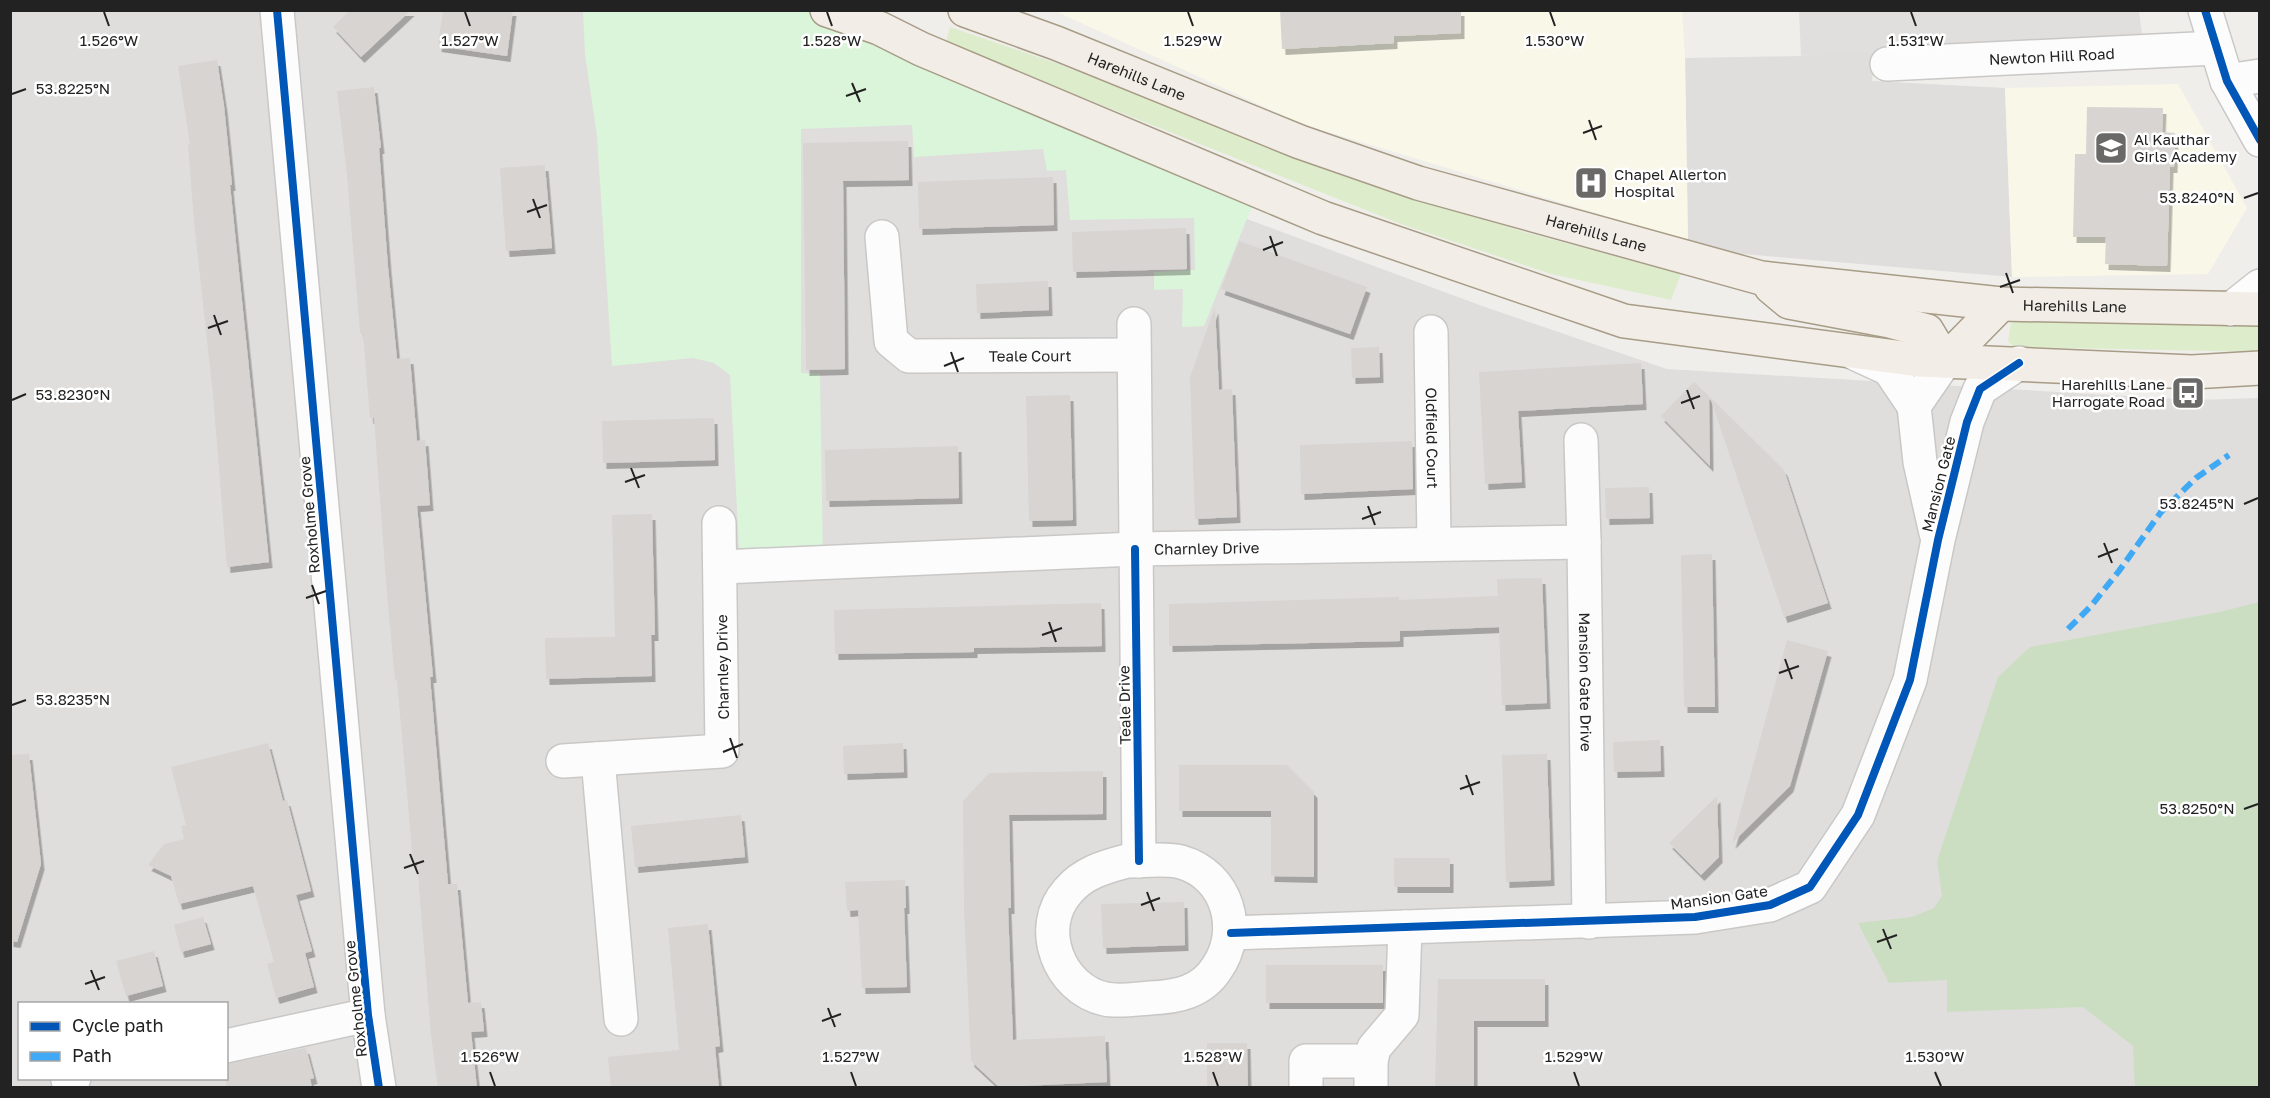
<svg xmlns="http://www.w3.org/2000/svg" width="2270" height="1098" font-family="'Golos Text',sans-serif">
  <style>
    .residential { fill: #dfdedc; fill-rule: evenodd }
    .education { fill: #f8f7e8 }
    .grass { fill: #ddeccb }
    .forest { fill: #cbdec1 }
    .park { fill: #daf5da }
    .parking { fill: #e0dfde }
    .building { fill: #d7d4d2; filter: url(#shadow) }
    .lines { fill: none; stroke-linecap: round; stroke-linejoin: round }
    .minor-casing { stroke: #c9c8c7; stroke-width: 36 }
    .major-casing { stroke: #a79c86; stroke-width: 36 }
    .minor { stroke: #fdfcfc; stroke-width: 33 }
    .major { stroke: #f3ede7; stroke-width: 33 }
    .quiet { stroke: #3fa9f5; stroke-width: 6; stroke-dasharray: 12 6; stroke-linecap: butt }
    .cycleway-casing { stroke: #fff; stroke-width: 11 }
    .cycleway { stroke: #0057b8; stroke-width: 8 }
    .ticks { fill: none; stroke: #222; stroke-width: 2 }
    .labels { text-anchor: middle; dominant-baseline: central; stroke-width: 5; stroke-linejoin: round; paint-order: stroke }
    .street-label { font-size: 15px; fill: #222; stroke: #fff }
    .poi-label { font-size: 15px; fill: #222; stroke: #fff; text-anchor: start }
    .ticks-label { font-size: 15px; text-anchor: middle; fill: #222; stroke: #fff; stroke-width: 5; stroke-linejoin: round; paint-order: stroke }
  </style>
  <defs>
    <filter id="shadow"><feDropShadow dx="3.5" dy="6" stdDeviation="0" flood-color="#0004"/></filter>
  </defs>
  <rect width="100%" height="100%" fill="#f0eeeb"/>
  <g class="residential">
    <path d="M681,10L1485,307L1667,369L2195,400L2259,398V1087H11L10,11ZM20,1004H226V1078H20Z"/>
    <path d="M1875,50L1872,81L2005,88L2012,277L1720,252L1688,241L1685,58L1801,56Z"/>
  </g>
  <g class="education">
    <path d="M1055,11H1682L1685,58L1688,241L1302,124Z"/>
    <path d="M2178,84L2247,208L2208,274L2012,277L2005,88Z"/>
  </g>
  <g class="grass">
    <path d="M950,27L1058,64L1365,181L1524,232L1681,274L1671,300L1551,274L1401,224L946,43Z"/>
    <path d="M2020,320L2259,326V352L2014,347L2008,341L2011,323Z"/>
  </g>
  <path class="forest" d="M2259,602V1087H2135L2133,1046L2083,1007L1947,1012V980L1889,983L1858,923L1912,917L1934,908L1942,896L1937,861L1998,677L2030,647L2220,612Z"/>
  <path class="park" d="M583,11H827L1258,191L1204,326L1182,327L1183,289L1154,290V272L1195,270L1194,218L1070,220L1066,170L1047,171L1043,149L914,157L912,125L801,129V373L820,374L823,563L740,567L730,375L714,363L693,358L612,366L597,136L585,54Z"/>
  <path class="parking" d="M1799,11H2139L2142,34L1801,56Z"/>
  <g class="building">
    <path d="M350,10H411L361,57L333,27Z"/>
    <path d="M443,10H513L507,56L438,46Z"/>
    <path d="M1280,10H1461V33L1394,36V43L1282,49Z"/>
    <path d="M217,60L224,106L232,185H230L269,562L227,567L213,395L194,221L188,144H190L178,66Z"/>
    <path d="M374,87L381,148H379L388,267L397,359L410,358L417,441L425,440L430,505L417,506L433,677H430L448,884H457L468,1003L481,1002L484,1031L471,1032L477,1088H438L431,1035L417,862H413L397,680H395L387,594L374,418H370L363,333H360L347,174L337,91Z"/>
    <path d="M2087,107L2163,108L2162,132L2175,133L2174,167H2170L2167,266L2105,264L2106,237H2073L2075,154H2086Z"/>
    <path d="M908,141L909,180L843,181L845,369L806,370L803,143Z"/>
    <path d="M545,165L552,248L506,251L500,168Z"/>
    <path d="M1053,177L1054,225L919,229L918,182Z"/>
    <path d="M1186,228L1187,269L1073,272L1072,232Z"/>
    <path d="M1239,241L1367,287L1350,334L1221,289Z"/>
    <path d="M1048,281L1049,310L977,313L976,284Z"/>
    <path d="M1215,307L1219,390L1232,389L1237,517L1195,519L1190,377Z"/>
    <path d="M1379,347L1380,377L1352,378L1351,348Z"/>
    <path d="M1641,363L1643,404L1518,411L1522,482L1485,484L1479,372Z"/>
    <path d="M1694,382L1709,396L1710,466L1661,416Z"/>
    <path d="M1070,395L1073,520L1029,521L1026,396Z"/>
    <path d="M1710,397L1784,470L1828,603L1784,617Z"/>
    <path d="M714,418L715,460L603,463L602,421Z"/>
    <path d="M1412,441L1413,489L1301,494L1300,445Z"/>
    <path d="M958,446L959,498L826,501L825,450Z"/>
    <path d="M1649,487L1650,518L1606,519L1605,488Z"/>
    <path d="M652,514L655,635H651L652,676L546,679L545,638L615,637L612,515Z"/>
    <path d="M1712,554L1715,707H1684L1681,555Z"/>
    <path d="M1542,578L1547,703L1502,705L1499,627L1400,631V641L1169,646V604L1399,597V600L1498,596L1497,579Z"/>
    <path d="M1101,603L1102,646L974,648V652L835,654L834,610Z"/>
    <path d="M1787,640L1828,651L1790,786L1732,843Z"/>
    <path d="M1660,740L1661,771L1614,772L1613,742Z"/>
    <path d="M268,743L283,801L287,800L311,891L296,895L312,951L305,953L314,987L276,998L267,964L274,962L253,886L179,904L171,876L148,865L164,844L184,839L181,826L186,825L171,767Z"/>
    <path d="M903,743L904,772L844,774L843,746Z"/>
    <path d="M29,754L41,864L17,942L10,941V755Z"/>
    <path d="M1547,754L1551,880L1506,882L1502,755Z"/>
    <path d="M1179,765H1287L1314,792V877L1271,876V811H1179Z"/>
    <path d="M1103,771V814L1009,815L1011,908H1008L1013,1040L1105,1036L1107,1082L999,1087L971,1061L964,909L963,801L989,773Z"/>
    <path d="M1717,796L1719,857L1701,875L1669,843Z"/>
    <path d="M741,815L745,857L635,867L631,826Z"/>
    <rect x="1394" y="858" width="56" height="29"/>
    <path d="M905,880L906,908H904L907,987L862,988L858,910L847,911L845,882Z"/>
    <path d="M1184,902L1185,945L1103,948L1101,904Z"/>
    <path d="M203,917L211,944L181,952L174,925Z"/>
    <path d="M708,924L720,1046L715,1047L719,1088H611L608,1057L679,1050L668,928Z"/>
    <path d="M154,951L163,986L126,996L116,961Z"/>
    <rect x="1266" y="965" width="117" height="38"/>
    <path d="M1438,979H1545V1021H1474V1088H1435Z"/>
    <path d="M1207,1043H1247L1248,1088H1207Z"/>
    <path d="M306,1048L314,1078L310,1079L312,1088H226V1064Z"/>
  </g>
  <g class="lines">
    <defs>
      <g id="minor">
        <path d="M277,10L368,1015L379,1088"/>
        <path d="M2205,10L2227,81L2260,140"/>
        <path id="s1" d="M1887,64L2216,48"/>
        <path d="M2227,81L2260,76"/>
        <path id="s2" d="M882,237L891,341L909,356L1134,355"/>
        <path d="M2231,309L2260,286"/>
        <path d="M1134,324L1139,861"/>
        <path id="s3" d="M1431,332L1434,544"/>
        <path d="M1852,352L1889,369L1914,406"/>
        <path id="s4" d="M1581,440L1584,542L1589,922"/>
        <path d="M1936,533L1920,462L1914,406L1945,361"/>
        <path id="s5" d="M721,567L1135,549L1584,542"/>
        <path d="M598,759L621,1019"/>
        <path d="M563,761L722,751L719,523"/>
        <path d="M1127,861C1142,861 1167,858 1181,862C1228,875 1243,931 1217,968C1202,992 1177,997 1150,998C1136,999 1119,1002 1105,999C1059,989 1035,928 1068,891C1083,873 1104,867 1127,861Z"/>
        <path d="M1231,933L1695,917L1770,905L1810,887L1858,815L1910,680L1938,540L1967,422L1980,389L2019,363"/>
        <path d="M226,1046L368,1015"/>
        <path d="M68,1080L74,1078"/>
        <path d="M1306,1088V1061H1371"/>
        <path d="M1371,1088V1061L1374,1048L1402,1015L1405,927"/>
      </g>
      <g id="major">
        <path d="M827,10L879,28L921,49L1323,218L1624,321L1919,360L2192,372L2260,368"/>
        <path id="s6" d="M965,10L1056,43L1300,142L1418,183L1761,278L2001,304L2260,309"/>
        <path d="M1771,287L1789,302L1890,321L1927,331L1945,361"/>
        <path d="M1945,361L2001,304"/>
      </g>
    </defs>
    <use href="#minor" class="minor-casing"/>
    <use href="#major" class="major-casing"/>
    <use href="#minor" class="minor"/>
    <use href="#major" class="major"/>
    <path class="quiet" d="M2068,629L2091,606L2119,571L2161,512L2196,478L2229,455"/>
    <defs>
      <g id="cycleway">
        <path d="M277,10L368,1015L379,1088"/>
        <path d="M2205,10L2227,81L2260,140"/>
        <path d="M1135,549L1139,861"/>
        <path d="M1231,933L1695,917L1770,905L1810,887L1858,815L1910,680L1938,540L1967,422L1980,389L2019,363"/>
      </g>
    </defs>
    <use href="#cycleway" class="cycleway-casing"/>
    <use href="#cycleway" class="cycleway"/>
  </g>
  <path class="ticks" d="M104,12L109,26M465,12L470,26M827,12L832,26M1188,12L1193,26M1550,12L1555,26M1911,12L1916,26M852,83L860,102M12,94L26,89M846,96L866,89M1589,120L1596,140M1583,133L1602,126M2244,198L2258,193M533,199L540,218M527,212L547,205M1270,236L1277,256M1263,250L1283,242M2006,273L2013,293M2000,287L2020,280M214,315L221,335M208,328L228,321M951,352L958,372M944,366L964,358M1687,390L1694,409M12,400L26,394M1681,403L1700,396M631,468L639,488M625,482L645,475M2244,504L2258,498M1368,506L1375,525M1362,519L1381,512M2104,543L2112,563M2098,557L2118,549M312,585L319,604M306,598L326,591M1049,622L1056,642M1042,635L1062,628M1785,659L1792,679M1779,673L1799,666M12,705L26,700M730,738L737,758M723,752L743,744M1466,775L1473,795M1460,789L1480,782M2244,809L2258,804M410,854L418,874M404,868L424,861M1147,892L1154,911M1141,905L1160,898M1883,929L1891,949M1877,942L1897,935M91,970L99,990M85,984L105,977M828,1008L835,1027M822,1021L841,1014M490,1072L495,1086M851,1072L856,1086M1213,1072L1218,1086M1574,1072L1579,1086M1935,1072L1941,1086"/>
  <defs>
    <symbol id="school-square" viewBox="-11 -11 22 22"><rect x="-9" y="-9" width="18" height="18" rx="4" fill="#6a6968" stroke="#fff"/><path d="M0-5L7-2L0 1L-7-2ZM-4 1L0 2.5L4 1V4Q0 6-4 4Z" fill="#fff"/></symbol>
    <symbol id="hospital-square" viewBox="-11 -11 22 22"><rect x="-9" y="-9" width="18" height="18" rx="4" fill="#6a6968" stroke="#fff"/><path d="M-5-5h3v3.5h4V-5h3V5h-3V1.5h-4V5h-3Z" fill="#fff"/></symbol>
    <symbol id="bus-square" viewBox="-11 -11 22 22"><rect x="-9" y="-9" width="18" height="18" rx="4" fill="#6a6968" stroke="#fff"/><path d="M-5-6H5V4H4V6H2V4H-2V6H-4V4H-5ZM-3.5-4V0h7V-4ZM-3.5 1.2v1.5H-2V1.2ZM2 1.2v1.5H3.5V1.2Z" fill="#fff"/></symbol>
  </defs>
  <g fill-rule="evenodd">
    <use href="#school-square" x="2092" y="129" width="38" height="38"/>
    <use href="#hospital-square" x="1572" y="164" width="38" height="38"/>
    <use href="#bus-square" x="2169" y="374" width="38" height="38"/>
  </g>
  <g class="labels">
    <g class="street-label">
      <text stroke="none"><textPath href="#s1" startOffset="165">Newton Hill Road</textPath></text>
      <text stroke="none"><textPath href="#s6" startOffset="184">Harehills Lane</textPath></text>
      <text stroke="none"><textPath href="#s6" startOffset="670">Harehills Lane</textPath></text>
      <text stroke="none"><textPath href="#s6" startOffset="1156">Harehills Lane</textPath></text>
      <text stroke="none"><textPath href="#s2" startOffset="249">Teale Court</textPath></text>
      <text stroke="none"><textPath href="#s3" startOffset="106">Oldfield Court</textPath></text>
      <text transform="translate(1938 484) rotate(-76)">Mansion Gate</text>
      <text transform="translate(309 515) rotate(-95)">Roxholme Grove</text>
      <text stroke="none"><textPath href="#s5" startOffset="486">Charnley Drive</textPath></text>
      <text transform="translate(722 667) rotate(-91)">Charnley Drive</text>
      <text stroke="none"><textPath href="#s4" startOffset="242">Mansion Gate Drive</textPath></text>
      <text transform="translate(1124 705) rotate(-91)">Teale Drive</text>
      <text transform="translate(1719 897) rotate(-8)">Mansion Gate</text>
      <text transform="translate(355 999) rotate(-96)">Roxholme Grove</text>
    </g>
    <g class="poi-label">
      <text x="2134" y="139">Al Kauthar<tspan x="2134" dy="17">Girls Academy</tspan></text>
      <text x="1614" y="174">Chapel Allerton<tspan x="1614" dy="17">Hospital</tspan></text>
      <text x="2165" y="384" text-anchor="end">Harehills Lane<tspan x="2165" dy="17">Harrogate Road</tspan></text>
    </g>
  </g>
  <g class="ticks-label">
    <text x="109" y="46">1.526°W</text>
    <text x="470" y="46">1.527°W</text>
    <text x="1193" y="46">1.529°W</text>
    <text x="1916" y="46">1.531°W</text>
    <text x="832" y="46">1.528°W</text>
    <text x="1555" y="46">1.530°W</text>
    <text x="73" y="94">53.8225°N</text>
    <text x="2197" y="203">53.8240°N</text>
    <text x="73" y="400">53.8230°N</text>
    <text x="2197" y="509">53.8245°N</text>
    <text x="73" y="705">53.8235°N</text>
    <text x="2197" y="814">53.8250°N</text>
    <text x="490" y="1062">1.526°W</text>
    <text x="851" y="1062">1.527°W</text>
    <text x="1213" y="1062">1.528°W</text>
    <text x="1574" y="1062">1.529°W</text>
    <text x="1935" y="1062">1.530°W</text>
  </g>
  <rect width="2270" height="1098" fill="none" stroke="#222222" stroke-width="24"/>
  <rect x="18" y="1002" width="210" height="78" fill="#ffffff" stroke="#a7a7a7" stroke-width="1.5"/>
  <rect x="30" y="1022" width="30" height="9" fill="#0057b8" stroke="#a7a7a7" stroke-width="1.5"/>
  <text x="72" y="1032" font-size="18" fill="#222222">Cycle path</text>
  <rect x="30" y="1052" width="30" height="9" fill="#3fa9f5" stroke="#a7a7a7" stroke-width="1.5"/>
  <text x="72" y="1062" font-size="18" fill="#222222">Path</text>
</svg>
